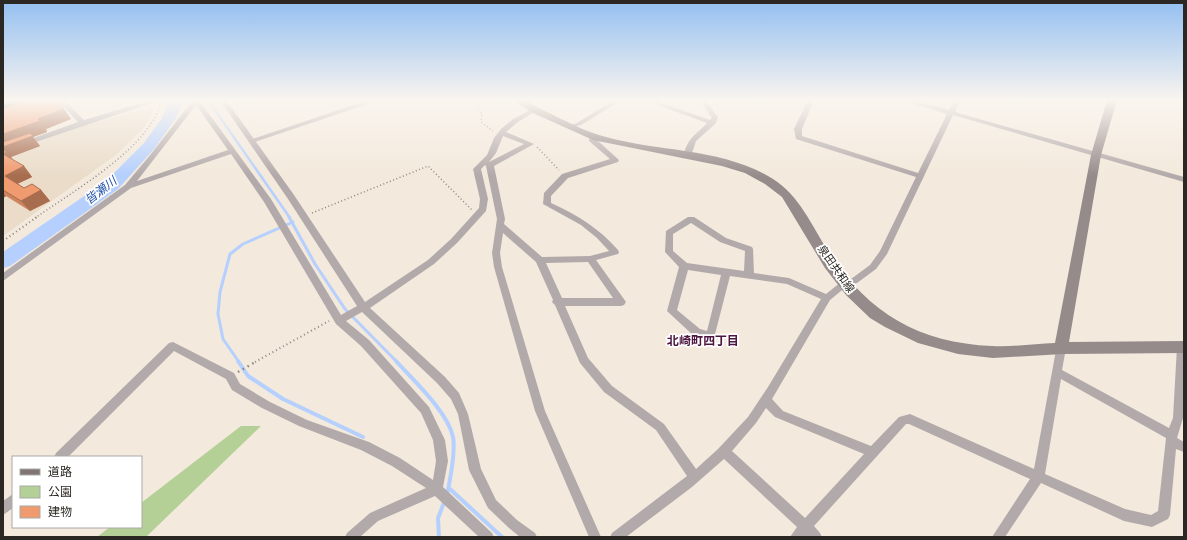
<svg xmlns="http://www.w3.org/2000/svg" width="1187" height="540" font-family="'Source Sans 3','Noto Sans JP',sans-serif">
  <style>
    .built { fill: #eadcc9 }
    .green { fill: #b4d097 }
    .lines { fill: none; stroke-linecap: round; stroke-linejoin: round }
    .stream-far2 { stroke: #b5d0fe; stroke-width: 2.5 }
    .stream-far1 { stroke: #b5d0fe; stroke-width: 3 }
    .stream { stroke: #b5d0fe; stroke-width: 4 }
    .river { fill: #b5d0fe; fill-rule: evenodd }
    .path-far2 { stroke: #8c857c; stroke-width: 1.5; stroke-dasharray: 1 2.5; stroke-linecap: butt }
    .path-far1 { stroke: #8c857c; stroke-width: 2; stroke-dasharray: 1 3; stroke-linecap: butt }
    .path { stroke: #8c857c; stroke-width: 2.5; stroke-dasharray: 1.5 4; stroke-linecap: butt }
    .lane { stroke: #b2aaaa; stroke-width: 3.5 }
    .street { fill: #b2aaaa; fill-rule: evenodd }
    .secondary { fill: #968b8b; fill-rule: evenodd }
    .primary { fill: #827474; fill-rule: evenodd }
    .wall { fill: #ce845f }
    .shaded-wall { fill: #a86c4e }
    .building { fill: #f09a6f; stroke: #a86c4e }
    .labels { text-anchor: middle; dominant-baseline: central; stroke-width: 3.5; stroke-linejoin: round; paint-order: stroke }
    .street-label { font-size: 11px; fill: #2b2722; stroke: #fff }
    .water-label { font-size: 12px; font-style: italic; fill: #2152a8; stroke: #fff }
    .neighbourhood-label { font-size: 12px; font-weight: bold; fill: #4c1641; stroke: #fff }
  </style>
  <rect width="100%" height="100%" fill="#f3e9dc"/>
  <path class="built" d="M155,106L151,116L142,130L117,154L3,236V153L64,131Z"/>
  <path class="green" d="M241,426H261L146,537H97L110,527H141V503Z"/>
  <g class="lines">
    <path class="stream-far2" d="M208,100L290,218"/>
    <g class="stream-far1">
      <path d="M289,217L315,264L345,309L397,362"/>
      <path d="M239,362L223,339L218,314L220,292L230,254L243,244L293,222"/>
    </g>
    <g class="stream">
      <path d="M238,361L248,376L283,399L363,437"/>
      <path d="M396,361C413,380 448,412 453,437C456,452 450,480 447,495"/>
      <path d="M450,489L502,537"/>
      <path d="M439,537L438,518L445,500"/>
    </g>
    <path class="river" d="M169,100H183L176,118L154,149L118,189L10,266L3,268V252L106,181L144,143L162,118Z"/>
    <g class="path-far2">
      <path d="M474,100L482,114L481,122L493,131"/>
      <path d="M537,147L559,170"/>
      <path d="M312,213L428,166L472,210"/>
      <path d="M35,218C71,193 129,159 152,122C156,117 158,110 160,105"/>
    </g>
    <g class="path-far1">
      <path d="M3,241L37,217"/>
      <path d="M255,362L329,321"/>
    </g>
    <path class="path" d="M238,372L257,361"/>
    <path class="lane" d="M252,141L374,100"/>
    <g class="street">
      <path d="M57,100H64L84,120L151,100H161L3,153V149L78,122Z"/>
      <path d="M193,100H199L271,199L341,315L357,306L288,199L220,100H226L294,195L365,302L428,260L451,239L479,208L480,199L473,169L487,155L494,138L501,129L513,119L534,108L536,109V111L518,122L506,132L534,144L494,166L505,219L504,224L542,257L590,256L609,251L597,238L581,225L543,204L544,193L562,174L610,159L589,141L590,136H596L597,140L619,160L618,162L568,178L551,196V203C577,215 599,228 618,250L619,252L618,254L596,260L626,302L624,305L621,306H565L588,358L612,386L664,424L696,469L718,449L748,417L768,387L821,299L787,284L730,276L714,338L711,339L694,336L667,311L679,267L665,252L666,231L688,217H694L726,238L752,247L753,249L754,273L789,278L826,294L841,282L851,279L870,265L880,251L916,177L796,139L794,129L808,100H814L802,129V136L918,173L947,114L905,101L904,100H914L949,110L954,100H960L955,112L1184,177V182L953,115L887,254L876,269L857,283L847,286L830,300L772,399L783,411L871,446L899,417L910,414L1034,469L1057,345L1061,344L1065,345L1066,348L1062,370L1169,428L1173,418L1177,347L1178,344H1184V408L1183,418L1177,438L1184,442V452L1176,449L1170,515L1168,519L1152,527L1124,521L1041,483L1005,537H992L1030,479L909,424H906L814,526L820,533L822,537H807L806,536L804,537H790L797,527L724,459L692,487L626,537H610L612,533L687,476L656,430L604,392L580,363L555,305L552,302L553,300L536,262L503,233L500,253L502,267L545,411L601,537H589L535,411L494,267L492,253L497,219L486,166L485,165L481,169L488,199L486,211L457,243L434,264L370,308L445,377L459,393L468,414L481,469L496,500L517,520L535,533L537,537H520L509,528L488,508L469,470L458,414L451,399L437,383L362,312L346,321L369,340L429,407L445,440L448,461L443,487L492,533L494,537H479L435,496L378,521L360,537H345L347,533L370,513L426,488L392,466L361,450L299,426L262,408L232,390L226,379L174,351L68,457H54L56,453L169,343L173,342L234,373L240,384L270,402L307,420L369,442L400,458L433,480L436,461L433,440L421,413L361,346L336,324L264,202L231,154L131,188L3,281V273L125,185L151,154ZM196,105L228,150L137,181ZM503,136L524,144L489,162L496,153ZM691,223L720,242L745,251L744,271L687,263L673,251V234ZM588,262L613,298H562L546,263ZM688,270L721,275L707,331L700,329L677,310ZM1061,379L1166,438L1158,511L1151,515L1125,509L1045,474ZM766,408L775,417L864,454L805,518L732,451L756,423Z"/>
      <path d="M528,100H534L530,107L528,108L525,106Z"/>
      <path d="M614,100H622L581,125L571,128L567,126L577,123Z"/>
      <path d="M644,100H653L710,120L712,118L700,100H706L718,118L715,124L696,141L691,156L687,158L683,156C689,136 694,137 707,123Z"/>
      <path d="M13,494V508L3,515V501Z"/>
    </g>
    <path class="secondary" d="M513,100C526,100 534,106 545,111C564,120 585,132 606,137C660,152 724,148 773,179C799,195 812,226 828,251C867,312 918,343 992,346C1013,347 1034,344 1055,343L1091,155L1107,100H1117L1101,155L1069,342L1184,341V353L1063,354L993,358L958,354L918,343L885,327L870,318L846,295L825,268L782,197L765,184L745,173L722,166L593,140L533,113Z"/>
    <path class="primary" d="M12,100H25L3,112V105Z"/>
  </g>
  <path class="wall" d="M3,109L71,119L46,129L47,132L33,137L40,146L11,157L13,160L24,166L32,177L17,184L24,188L41,190L50,201L30,211L6,196L3,198Z"/>
  <g class="shaded-wall">
    <path d="M64,109L71,119L46,129L47,132L33,137L40,146L11,157L15,162L3,154V134L38,119Z"/>
    <path d="M24,166L32,177L13,186L5,176Z"/>
    <path d="M41,190L50,201L30,211L21,201Z"/>
    <path d="M3,193L6,196L3,198Z"/>
  </g>
  <g class="building">
    <path d="M27,100H55L64,109L38,119L40,121L3,134V109Z"/>
    <path d="M30,133L33,136L3,147V142Z"/>
    <path d="M3,150L7,152L3,154Z"/>
    <path d="M3,154L24,166L5,176L24,188L32,184L41,190L21,201L3,190Z"/>
  </g>
  <linearGradient id="sky" x2="0" y2="1"><stop stop-color="#93bff1"/><stop offset="0.57" stop-color="#faf5ef"/><stop offset="1" stop-color="#faf5ef" stop-opacity="0"/></linearGradient>
  <rect width="1187" height="176" fill="url(#sky)"/>
  <g class="labels">
    <g class="street-label">
      <text transform="translate(836 269) rotate(55)">泉田共和線</text>
    </g>
    <g class="water-label">
      <text transform="translate(101 191) rotate(-38)">皆瀬川</text>
    </g>
    <g class="neighbourhood-label">
      <text x="703" y="341">北崎町四丁目</text>
    </g>
  </g>
  <rect width="1187" height="540" fill="none" stroke="#2b2722" stroke-width="8"/>
  <rect x="12" y="456" width="130" height="72" fill="#ffffff" stroke="#aaa9a7"/>
  <rect x="20" y="469" width="20" height="6" fill="#827474" stroke="#aaa9a7"/>
  <text x="48" y="476" font-size="12" fill="#2b2722">道路</text>
  <rect x="20" y="486" width="20" height="12" fill="#b4d097" stroke="#aaa9a7"/>
  <text x="48" y="496" font-size="12" fill="#2b2722">公園</text>
  <rect x="20" y="506" width="20" height="12" fill="#f09a6f" stroke="#aaa9a7"/>
  <text x="48" y="516" font-size="12" fill="#2b2722">建物</text>
</svg>
